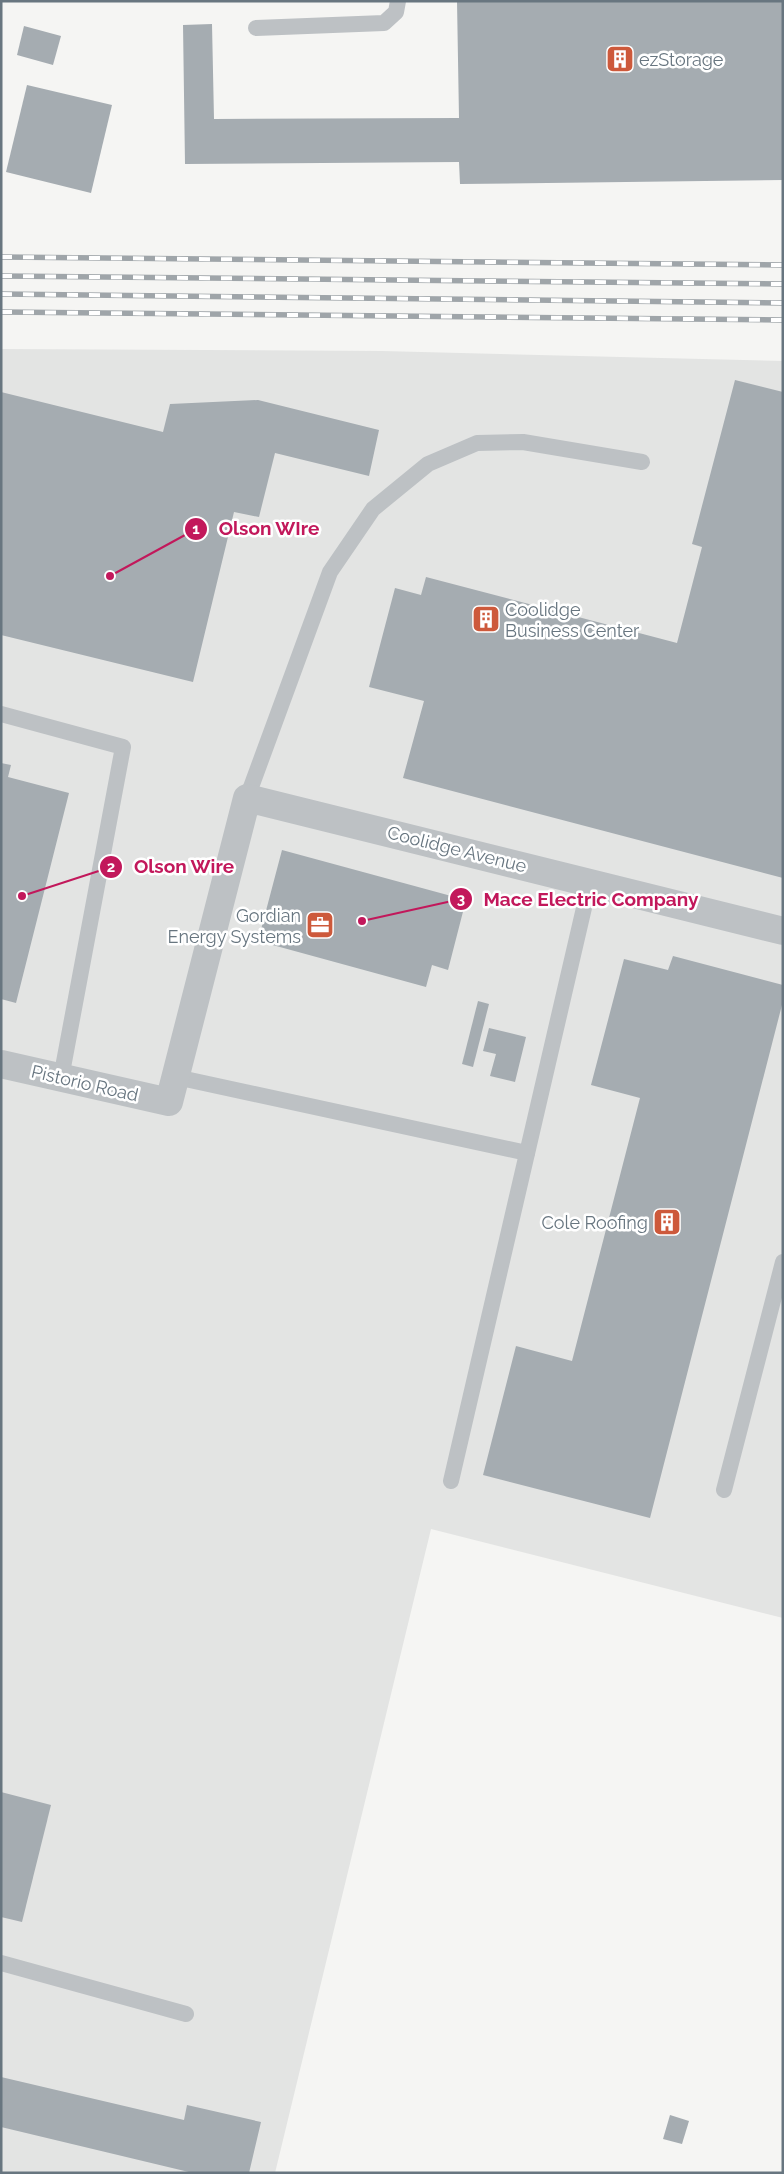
<svg xmlns="http://www.w3.org/2000/svg" width="784" height="2174" font-family="Raleway,sans-serif">
  <style>
    .built { fill: #e3e4e3 }
    .building { fill: #a5acb1 }
    .lines { fill: none; stroke-linecap: round; stroke-linejoin: round }
    .lane { stroke: #bdc1c4; stroke-width: 16 }
    .street { stroke: #bdc1c4; stroke-width: 28 }
    .rail-casing { stroke: #9fa5a9; stroke-width: 5.5 }
    .rail { stroke: #fff; stroke-width: 4; stroke-dasharray: 11; stroke-linecap: butt }
    .labels { text-anchor: middle; dominant-baseline: central; stroke-width: 5; stroke-linejoin: round; paint-order: stroke }
    .poi-label { font-size: 18px; fill: #687680; stroke: #fff; text-anchor: start }
    .street-label { font-size: 18px; fill: #687680; stroke: #fff }
    .leader { fill: none; stroke: #c2185b; stroke-width: 2 }
    .callout-dot { fill: #c2185b; stroke: #fff; stroke-width: 2 }
    .mark-label { font-size: 15px; text-anchor: middle; font-weight: bold; fill: #fff }
    .callout-label { font-size: 19px; text-anchor: middle; font-weight: bold; fill: #c2185b; stroke: #fff; stroke-width: 5; stroke-linejoin: round; paint-order: stroke }
  </style>
  <rect width="100%" height="100%" fill="#f5f5f3"/>
  <path class="built" d="M1,349L382,351L783,361V1618L431,1529L275,2173H1Z"/>
  <g class="building">
    <path d="M457,1H783V180L460,184L459,162L185,164L183,25L212,24L214,119L459,118Z"/>
    <path d="M24,26L61,36L53,65L17,55Z"/>
    <path d="M27,85L112,105L91,193L6,172Z"/>
    <path d="M735,380L783,392V878L403,778L424,701L369,687L395,588L421,595L426,577L677,643L702,547L692,544Z"/>
    <path d="M1,392L163,432L170,404L258,400L379,430L369,476L275,453L259,517L234,512L193,682L1,635Z"/>
    <path d="M1,763L11,765L8,777L69,793L16,1003L1,999Z"/>
    <path d="M282,850L466,900L448,970L432,965L426,987L258,941Z"/>
    <path d="M673,956L783,985V1001L650,1518L483,1475L516,1346L572,1361L640,1098L591,1085L624,959L668,970Z"/>
    <path d="M478,1001L489,1004L473,1067L462,1064Z"/>
    <path d="M489,1028L526,1037L515,1082L490,1076L496,1054L483,1051Z"/>
    <path d="M1,1792L51,1805L22,1922L1,1917Z"/>
    <path d="M1,2077L184,2120L187,2105L261,2122L249,2173H193L1,2127Z"/>
    <path d="M670,2115L689,2121L682,2144L663,2139Z"/>
  </g>
  <g class="lines">
    <g class="lane">
      <path d="M256,28L384,23L396,12L398,1"/>
      <path d="M1,714L123,747L61,1078"/>
      <path d="M247,798L330,572L373,509L428,464L477,443L523,442L642,462"/>
      <path d="M176,1077L527,1153"/>
      <path d="M451,1481L590,882"/>
      <path d="M724,1490L783,1262"/>
      <path d="M1,1963L186,2014"/>
    </g>
    <path class="street" d="M1,1064L169,1102L247,798L783,931"/>
    <defs>
      <g id="rail">
        <path d="M1,257L783,265"/>
        <path d="M1,276L783,284"/>
        <path d="M1,294L783,303"/>
        <path d="M1,312L783,320"/>
      </g>
    </defs>
    <use href="#rail" class="rail-casing"/>
    <use href="#rail" class="rail"/>
  </g>
  <defs>
    <symbol id="building-square" viewBox="-11 -11 22 22"><rect x="-9" y="-9" width="18" height="18" rx="4" fill="#cd593b" stroke="#fff"/><path d="M-4-6H4V6H1V3H-1V6H-4ZM-2.5-4.3h1.7v1.8h-1.7ZM.8-4.3h1.7v1.8H.8ZM-2.5-1h1.7V.8h-1.7ZM.8-1h1.7V.8H.8Z" fill="#fff"/></symbol>
    <symbol id="office-square" viewBox="-11 -11 22 22"><rect x="-9" y="-9" width="18" height="18" rx="4" fill="#cd593b" stroke="#fff"/><path d="M-6-3h4V-5.5h4V-3h4V5H-6ZM-1-4.5V-3h2v-1.5ZM-6 0V1H6V0Z" fill="#fff"/></symbol>
  </defs>
  <g fill-rule="evenodd">
    <use href="#building-square" x="604" y="43" width="32" height="32"/>
    <use href="#building-square" x="470" y="603" width="32" height="32"/>
    <use href="#office-square" x="304" y="909" width="32" height="32"/>
    <use href="#building-square" x="651" y="1206" width="32" height="32"/>
  </g>
  <g class="labels">
    <g class="poi-label">
      <text x="639" y="59">ezStorage</text>
      <text x="505" y="609">Coolidge<tspan x="505" dy="21">Business Center</tspan></text>
      <text x="301" y="915" text-anchor="end">Gordian<tspan x="301" dy="21">Energy Systems</tspan></text>
      <text x="648" y="1222" text-anchor="end">Cole Roofing</text>
    </g>
    <g class="street-label">
      <text transform="translate(457 849) rotate(14)">Coolidge Avenue</text>
      <text transform="translate(85 1083) rotate(13)">Pistorio Road</text>
    </g>
  </g>
  <path class="leader" d="M110 576L196 529M22 896L111 867M362 921L461 899"/>
  <g class="callout-dot">
    <circle cx="110" cy="576" r="5"/>
    <circle cx="22" cy="896" r="5"/>
    <circle cx="362" cy="921" r="5"/>
    <circle cx="196" cy="529" r="12"/>
    <circle cx="111" cy="867" r="12"/>
    <circle cx="461" cy="899" r="12"/>
  </g>
  <g class="mark-label">
    <text x="196" y="534">1</text>
    <text x="111" y="872">2</text>
    <text x="461" y="904">3</text>
  </g>
  <g class="callout-label">
    <text x="269" y="535">Olson WIre</text>
    <text x="184" y="873">Olson Wire</text>
    <text x="591" y="906">Mace Electric Company</text>
  </g>
  <rect width="784" height="2174" fill="none" stroke="#687680" stroke-width="5"/>
</svg>
